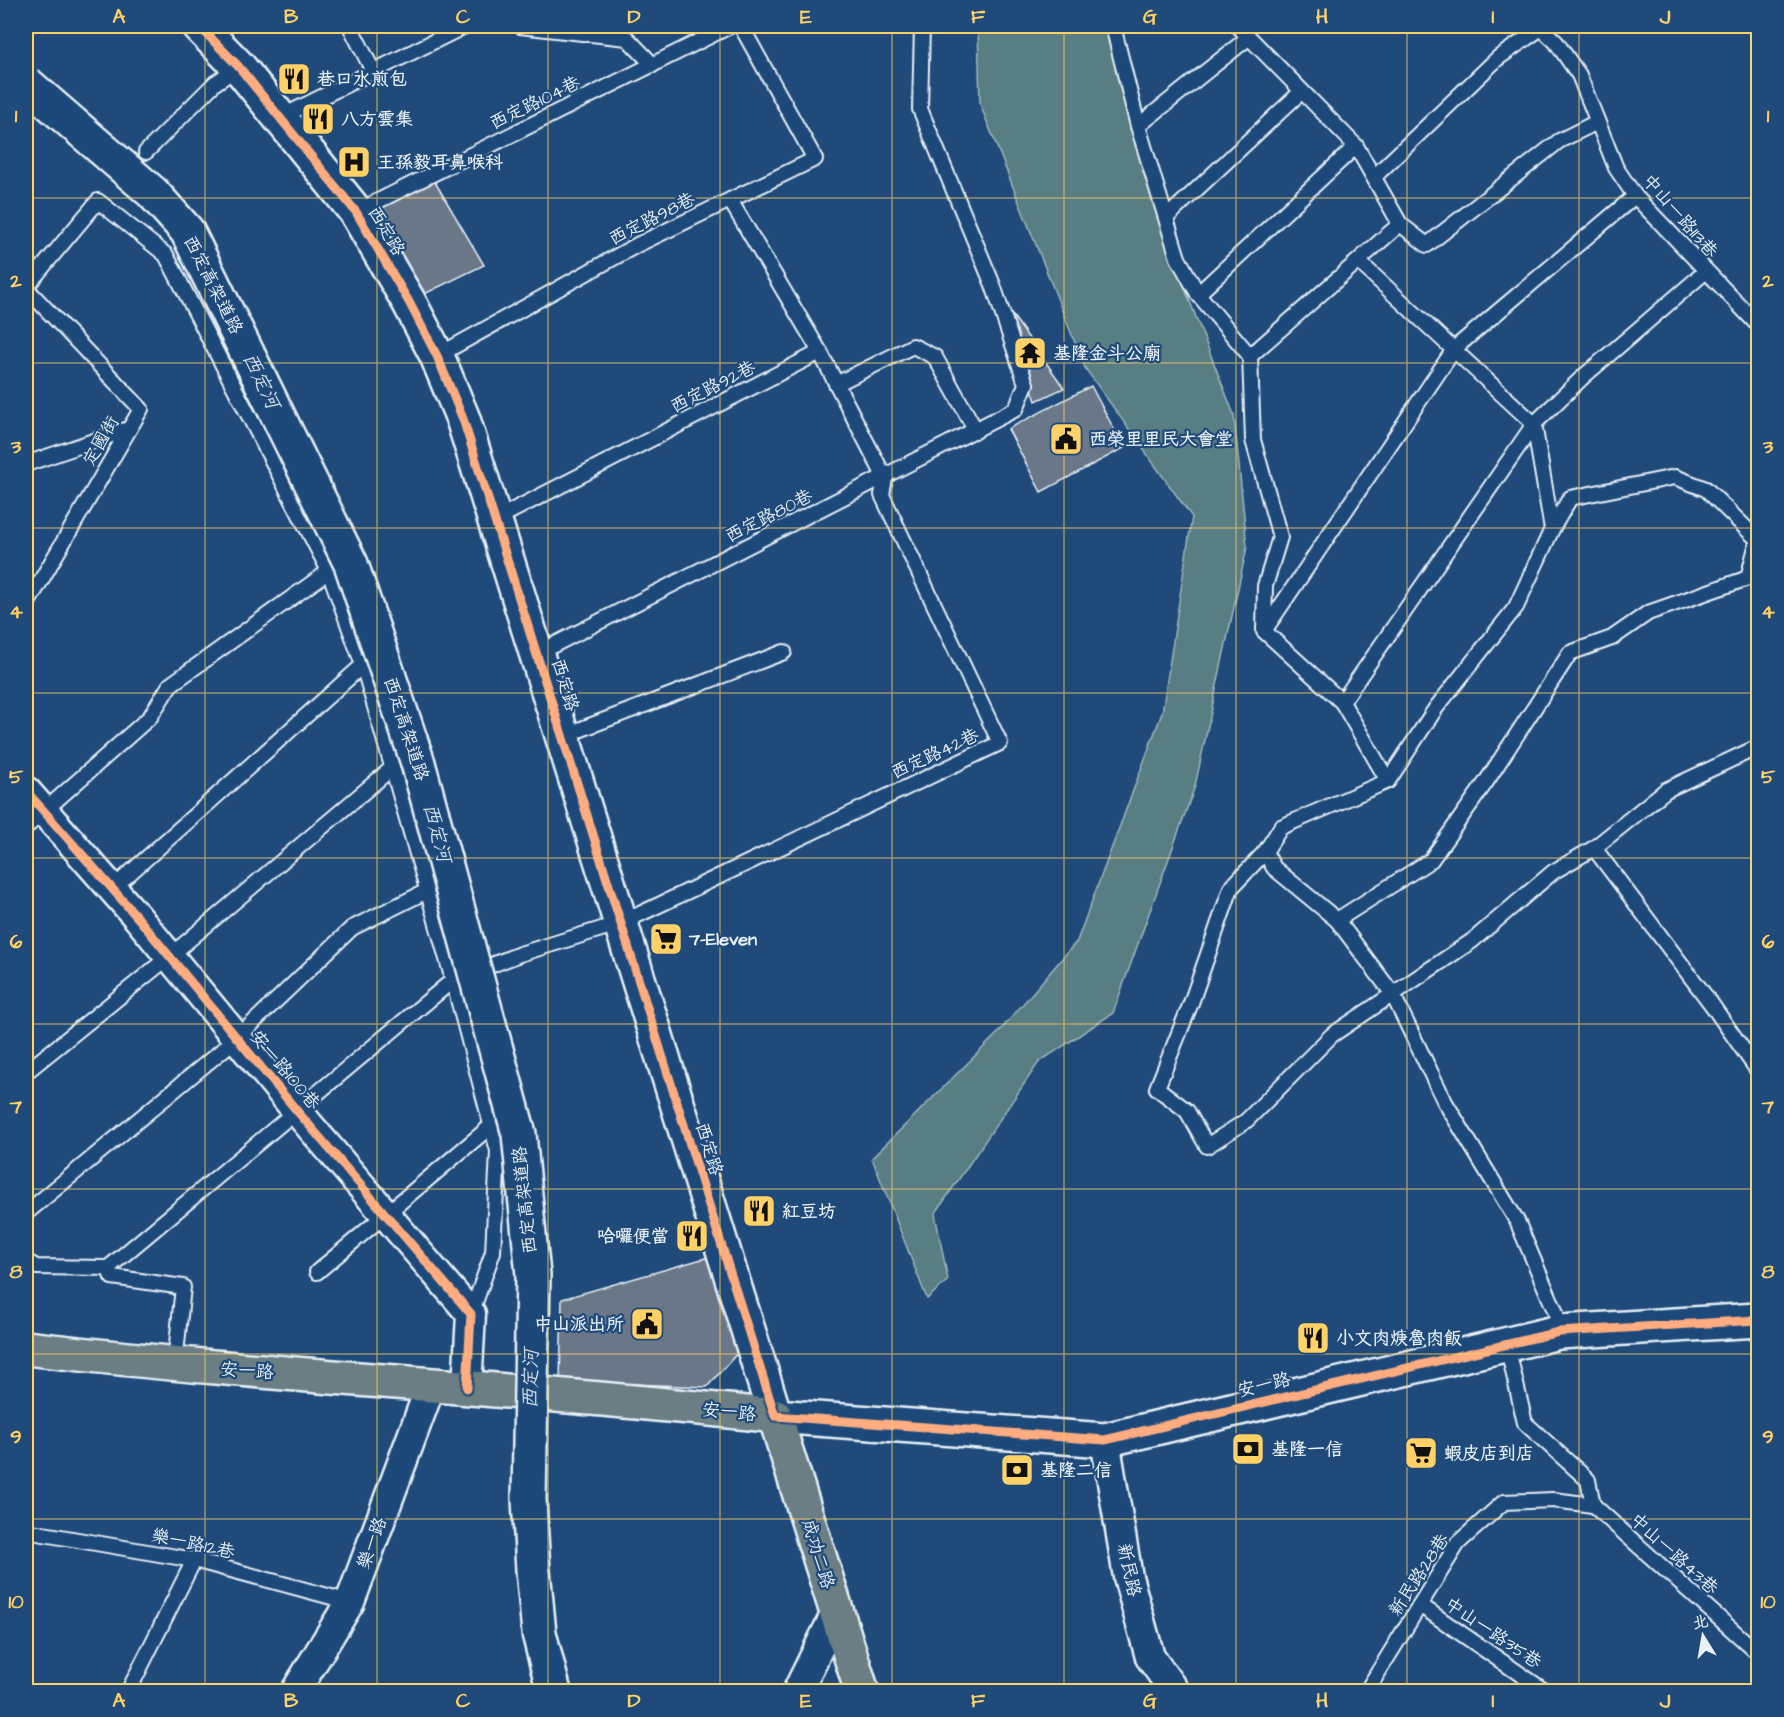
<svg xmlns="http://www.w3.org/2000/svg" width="1784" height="1717" font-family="'Architects Daughter','LXGW WenKai TC',sans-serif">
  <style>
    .green { fill: #597d82; stroke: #a0b7bd; stroke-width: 1.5 }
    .building { fill: #6a7789; stroke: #e8f1f8; stroke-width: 1.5 }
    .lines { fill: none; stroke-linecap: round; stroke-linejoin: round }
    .service-casing { stroke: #e8f1f8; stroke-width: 18 }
    .minor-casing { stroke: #e8f1f8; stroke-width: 33 }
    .tertiary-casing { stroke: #e8f1f8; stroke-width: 38 }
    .primary-casing { stroke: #e8f1f8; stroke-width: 38 }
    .service { stroke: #1f4a7a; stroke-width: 14 }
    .minor { stroke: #1f4a7a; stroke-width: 28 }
    .tertiary { stroke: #1f4a7a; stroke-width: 33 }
    .primary { stroke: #6b7e84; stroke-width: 33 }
    .tertiary-bridge-casing { stroke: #e8f1f8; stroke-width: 38; stroke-linecap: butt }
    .tertiary-bridge { stroke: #1f4a7a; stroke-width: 33 }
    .cycleway-casing { stroke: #1f4a7a; stroke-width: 13 }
    .cycleway { stroke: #ffac80; stroke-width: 9 }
    .grid { fill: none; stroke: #ffd166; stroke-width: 1.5; stroke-opacity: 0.55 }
    .labels { text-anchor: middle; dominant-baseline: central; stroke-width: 4.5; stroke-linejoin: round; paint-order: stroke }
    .poi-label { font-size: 18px; font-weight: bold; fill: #e8f1f8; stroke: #1f4a7a; text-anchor: start }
    .street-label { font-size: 18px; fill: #e8f1f8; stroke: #1f4a7a }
    .water-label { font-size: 20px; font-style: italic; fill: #cfdfeb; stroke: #1f4a7a }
    .neatline { fill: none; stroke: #ffd166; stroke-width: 2 }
    .grid-label { font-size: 20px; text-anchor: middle; font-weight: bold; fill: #ffd166 }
  </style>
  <rect width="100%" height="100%" fill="#1f4a7a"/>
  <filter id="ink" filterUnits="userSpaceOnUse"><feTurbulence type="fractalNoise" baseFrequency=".0167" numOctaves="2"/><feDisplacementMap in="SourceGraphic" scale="12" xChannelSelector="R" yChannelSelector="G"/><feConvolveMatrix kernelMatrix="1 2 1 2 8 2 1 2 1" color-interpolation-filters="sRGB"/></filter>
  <g filter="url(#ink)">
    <path class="green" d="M978,26H1118L1168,245L1234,415L1247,547L1195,786L1113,1013L1039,1062L935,1214L948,1280L927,1299L872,1158L998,1033L1077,941L1162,713L1192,517L1085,368L980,104Z"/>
    <g class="building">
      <path d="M432,177L484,265L414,299L363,212Z"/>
      <path d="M1013,316L1064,388L1036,401L1008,318Z"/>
      <path d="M1091,386L1124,448L1041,492L1008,429Z"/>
      <path d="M716,1255L740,1350L707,1387L560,1381L562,1299Z"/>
    </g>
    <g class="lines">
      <defs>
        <g id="service">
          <path d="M350,26L373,71"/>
          <path d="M520,26L627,38L653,65"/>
          <path d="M1113,26L1138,126L1178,258L1198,294L1250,356L1253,440L1280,537L1265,586L1264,631L1342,702L1534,424L1584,376L1705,272"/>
          <path d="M1238,26L1356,146L1400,224L1427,245L1559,141L1597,122"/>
          <path d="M1539,26L1556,42L1579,75L1616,168L1635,196L1758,325"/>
          <path d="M279,118L465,26"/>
          <path d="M1138,126L1248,38"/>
          <path d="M146,152L215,83L239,67"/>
          <path d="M1375,176L1498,58L1544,26"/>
          <path d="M730,200L815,159L741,26"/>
          <path d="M356,212L730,26"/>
          <path d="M1167,217L1301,92"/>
          <path d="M1359,262L1534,424L1552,529"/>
          <path d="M26,287L98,201L166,255L329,571L363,665L453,980L498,1151L493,1252L471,1314"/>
          <path d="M26,288L141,409L26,606"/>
          <path d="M1198,294L1356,146"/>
          <path d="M437,356L637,245L730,200L820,352L885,478"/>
          <path d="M1250,356L1400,224"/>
          <path d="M836,384L913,346L935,357L976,431"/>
          <path d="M26,464L129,429"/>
          <path d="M496,519L820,352"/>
          <path d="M1264,631L1455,348L1635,196"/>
          <path d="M538,653L1016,409L1026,384L993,285L920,109L922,26"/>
          <path d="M1342,702L1388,781L1281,827L1265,852L1231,888L1191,1003L1157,1088L1187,1111L1207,1146L1246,1121L1332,1035L1472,941L1553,872L1594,848L1666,790L1758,747"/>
          <path d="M563,736L784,652"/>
          <path d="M1388,781L1436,708L1516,607L1552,529L1570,498L1675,477L1706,489L1758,540"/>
          <path d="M26,827L150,717L170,685L329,571"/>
          <path d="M1594,848L1712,1005L1758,1071"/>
          <path d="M1265,852L1274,868L1337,920L1392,993L1445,1102L1517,1221L1556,1313L1559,1332"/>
          <path d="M112,889L363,665"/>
          <path d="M1337,920L1431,860L1486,782L1570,653L1612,638L1648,613L1748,578L1758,539"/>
          <path d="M26,1072L170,956L392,768"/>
          <path d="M26,1213L237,1038L352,928L427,891"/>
          <path d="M26,1261L36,1267L108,1268"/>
          <path d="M317,1272L491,1126"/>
          <path d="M1507,1345L1525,1423L1588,1480L1593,1505"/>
          <path d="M175,1363L183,1287L112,1277L108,1268L453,980L520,954L621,923L1000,743L882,495L885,478"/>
          <path d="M1593,1505L1758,1653"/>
          <path d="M26,1531L194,1560L350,1602"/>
          <path d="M1420,1605L1546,1692"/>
          <path d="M128,1692L194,1560"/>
          <path d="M1366,1692L1458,1543L1504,1502L1553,1500L1593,1505"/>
        </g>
        <g id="minor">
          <path d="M26,791L138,918L297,1111L471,1314L467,1388"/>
          <path d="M1105,1440L1128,1577L1150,1657L1175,1692"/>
          <path d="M295,1692L350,1602L431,1385"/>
          <path d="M797,1692L836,1613"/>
        </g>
        <path id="tertiary" d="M199,26L239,67L356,212L409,302L437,356L463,419L775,1416L1105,1440L1559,1332L1758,1320"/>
        <path id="primary" d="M26,1348C275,1377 525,1388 775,1416L862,1692"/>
      </defs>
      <use href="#service" class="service-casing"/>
      <use href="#minor" class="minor-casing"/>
      <use href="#tertiary" class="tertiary-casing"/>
      <use href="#primary" class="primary-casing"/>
      <use href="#service" class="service"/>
      <use href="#minor" class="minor"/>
      <use href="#tertiary" class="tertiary"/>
      <use href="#primary" class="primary"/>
      <defs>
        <path id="tertiary-bridge" d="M26,83L153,193L187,231L351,564L418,763L519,1134L533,1275L529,1499L533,1570L539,1633L554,1692"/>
      </defs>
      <use href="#tertiary-bridge" class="tertiary-bridge-casing"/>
      <use href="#tertiary-bridge" class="tertiary-bridge"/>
      <defs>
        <g id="cycleway">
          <path d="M199,26L239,67L356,212L409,302L437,356L463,419L775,1416L1105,1440L1559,1332L1758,1320"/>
          <path d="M26,791L138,918L297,1111L471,1314L467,1388"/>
        </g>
      </defs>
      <use href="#cycleway" class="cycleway-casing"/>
      <use href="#cycleway" class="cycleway"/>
    </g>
  </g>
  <path class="grid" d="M205,26V1692M377,26V1692M548,26V1692M720,26V1692M892,26V1692M1064,26V1692M1236,26V1692M1407,26V1692M1579,26V1692M26,198H1758M26,363H1758M26,528H1758M26,693H1758M26,858H1758M26,1024H1758M26,1189H1758M26,1354H1758M26,1519H1758"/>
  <defs>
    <symbol id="restaurant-square" viewBox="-11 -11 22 22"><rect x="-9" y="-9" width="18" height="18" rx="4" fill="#ffd166" stroke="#1f4a7a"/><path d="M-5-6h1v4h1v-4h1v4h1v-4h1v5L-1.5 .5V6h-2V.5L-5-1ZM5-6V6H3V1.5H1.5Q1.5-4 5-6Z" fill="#111"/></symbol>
    <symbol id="hospital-square" viewBox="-11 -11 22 22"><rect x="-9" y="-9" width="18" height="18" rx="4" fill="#ffd166" stroke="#1f4a7a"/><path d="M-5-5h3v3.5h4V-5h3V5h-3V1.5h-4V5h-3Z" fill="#111"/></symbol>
    <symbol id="temple-square" viewBox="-11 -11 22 22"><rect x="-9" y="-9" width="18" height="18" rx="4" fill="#ffd166" stroke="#1f4a7a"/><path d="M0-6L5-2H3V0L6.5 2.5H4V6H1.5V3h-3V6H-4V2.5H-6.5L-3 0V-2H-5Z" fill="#111"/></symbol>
    <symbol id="civic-square" viewBox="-11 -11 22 22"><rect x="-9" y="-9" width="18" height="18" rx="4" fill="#ffd166" stroke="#1f4a7a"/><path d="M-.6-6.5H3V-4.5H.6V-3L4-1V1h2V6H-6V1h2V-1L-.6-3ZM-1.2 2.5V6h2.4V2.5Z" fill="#111"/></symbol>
    <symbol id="supermarket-square" viewBox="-11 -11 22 22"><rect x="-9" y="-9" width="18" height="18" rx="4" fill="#ffd166" stroke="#1f4a7a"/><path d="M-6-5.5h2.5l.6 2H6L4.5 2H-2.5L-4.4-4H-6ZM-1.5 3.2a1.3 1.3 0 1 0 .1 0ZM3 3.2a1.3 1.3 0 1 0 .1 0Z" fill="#111"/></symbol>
    <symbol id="bank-square" viewBox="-11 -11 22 22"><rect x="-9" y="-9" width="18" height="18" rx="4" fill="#ffd166" stroke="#1f4a7a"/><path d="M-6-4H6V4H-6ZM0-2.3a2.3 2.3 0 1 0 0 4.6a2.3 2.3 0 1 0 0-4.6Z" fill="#111"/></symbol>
  </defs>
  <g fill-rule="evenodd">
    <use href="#restaurant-square" x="275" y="60" width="38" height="38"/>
    <use href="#restaurant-square" x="299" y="100" width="38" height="38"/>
    <use href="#hospital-square" x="335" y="143" width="38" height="38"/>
    <use href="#temple-square" x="1011" y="334" width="38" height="38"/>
    <use href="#civic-square" x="1047" y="420" width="38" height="38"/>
    <use href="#supermarket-square" x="647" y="920" width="38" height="38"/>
    <use href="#restaurant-square" x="740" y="1192" width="38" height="38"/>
    <use href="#restaurant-square" x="673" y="1217" width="38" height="38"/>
    <use href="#civic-square" x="628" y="1305" width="38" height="38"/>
    <use href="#restaurant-square" x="1294" y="1319" width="38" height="38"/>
    <use href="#bank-square" x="1229" y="1430" width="38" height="38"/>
    <use href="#supermarket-square" x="1402" y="1434" width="38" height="38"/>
    <use href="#bank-square" x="998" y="1451" width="38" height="38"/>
  </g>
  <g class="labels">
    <g class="poi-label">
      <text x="317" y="79">巷口水煎包</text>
      <text x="341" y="119">八方雲集</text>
      <text x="377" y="162">王孫毅耳鼻喉科</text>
      <text x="1053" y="353">基隆金斗公廟</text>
      <text x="1089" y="439">西榮里里民大會堂</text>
      <text x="689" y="939">7-Eleven</text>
      <text x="782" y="1211">紅豆坊</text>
      <text x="669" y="1236" text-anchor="end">哈囉便當</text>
      <text x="624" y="1324" text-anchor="end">中山派出所</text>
      <text x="1336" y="1338">小文肉焿魯肉飯</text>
      <text x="1271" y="1449">基隆一信</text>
      <text x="1444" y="1453">蝦皮店到店</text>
      <text x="1040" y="1470">基隆二信</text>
    </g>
    <g class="street-label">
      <text transform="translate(535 103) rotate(-26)">西定路104巷</text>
      <text transform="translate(1680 216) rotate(49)">中山一路113巷</text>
      <text transform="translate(652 219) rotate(-27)">西定路98巷</text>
      <text transform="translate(386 231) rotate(59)">西定路</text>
      <text transform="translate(213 285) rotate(63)">西定高架道路</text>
      <text transform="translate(713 387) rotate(-27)">西定路92巷</text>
      <text transform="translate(101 441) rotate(-60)">定國街</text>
      <text transform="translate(769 516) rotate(-27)">西定路80巷</text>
      <text transform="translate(565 685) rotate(73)">西定路</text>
      <text transform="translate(406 729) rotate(72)">西定高架道路</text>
      <text transform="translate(935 754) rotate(-25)">西定路42巷</text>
      <text transform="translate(285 1070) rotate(50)">安一路100巷</text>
      <text transform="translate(709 1149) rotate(73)">西定路</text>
      <text transform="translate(525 1200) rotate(-96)">西定高架道路</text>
      <text transform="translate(247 1371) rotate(4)">安一路</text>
      <text transform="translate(1264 1385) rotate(-13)">安一路</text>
      <text transform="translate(729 1412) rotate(6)">安一路</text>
      <text transform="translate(372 1543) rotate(-70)">樂一路</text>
      <text transform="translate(193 1544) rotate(12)">樂一路12巷</text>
      <text transform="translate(818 1554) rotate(73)">成功二路</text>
      <text transform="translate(1674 1554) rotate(42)">中山一路43巷</text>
      <text transform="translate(1129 1570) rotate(78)">新民路</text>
      <text transform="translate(1419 1575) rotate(-57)">新民路28巷</text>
      <text transform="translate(1493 1633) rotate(34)">中山一路35巷</text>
    </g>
    <g class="water-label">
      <text transform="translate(261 381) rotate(64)">西定河</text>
      <text transform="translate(437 833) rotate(75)">西定河</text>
      <text transform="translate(531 1379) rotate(-89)">西定河</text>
    </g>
  </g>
  <rect width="1784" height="1717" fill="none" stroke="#1f4a7a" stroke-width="66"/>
  <g transform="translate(1703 1636) rotate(349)" stroke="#1f4a7a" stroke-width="4.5" paint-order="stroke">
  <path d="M0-4.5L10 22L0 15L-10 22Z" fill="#e8f1f8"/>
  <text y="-9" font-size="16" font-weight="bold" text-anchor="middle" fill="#e8f1f8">北</text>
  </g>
  <rect x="33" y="33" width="1718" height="1651" class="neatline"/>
  <g class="grid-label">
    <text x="119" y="23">A</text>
    <text x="291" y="23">B</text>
    <text x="463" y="23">C</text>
    <text x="634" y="23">D</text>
    <text x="806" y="23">E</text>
    <text x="978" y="23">F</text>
    <text x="1150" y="23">G</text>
    <text x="1322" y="23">H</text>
    <text x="1493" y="23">I</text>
    <text x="1665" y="23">J</text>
    <text x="16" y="122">1</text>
    <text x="1768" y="122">1</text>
    <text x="16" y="287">2</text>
    <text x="1768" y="287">2</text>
    <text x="16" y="453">3</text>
    <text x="1768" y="453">3</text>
    <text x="16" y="618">4</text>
    <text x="1768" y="618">4</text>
    <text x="16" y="783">5</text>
    <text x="1768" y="783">5</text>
    <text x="16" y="948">6</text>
    <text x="1768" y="948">6</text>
    <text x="16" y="1113">7</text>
    <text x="1768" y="1113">7</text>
    <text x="16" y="1278">8</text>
    <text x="1768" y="1278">8</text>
    <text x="16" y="1443">9</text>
    <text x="1768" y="1443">9</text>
    <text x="16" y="1608">10</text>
    <text x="1768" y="1608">10</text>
    <text x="119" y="1707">A</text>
    <text x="291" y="1707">B</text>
    <text x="463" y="1707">C</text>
    <text x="634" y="1707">D</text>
    <text x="806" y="1707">E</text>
    <text x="978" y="1707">F</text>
    <text x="1150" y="1707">G</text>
    <text x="1322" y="1707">H</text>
    <text x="1493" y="1707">I</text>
    <text x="1665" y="1707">J</text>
  </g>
</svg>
